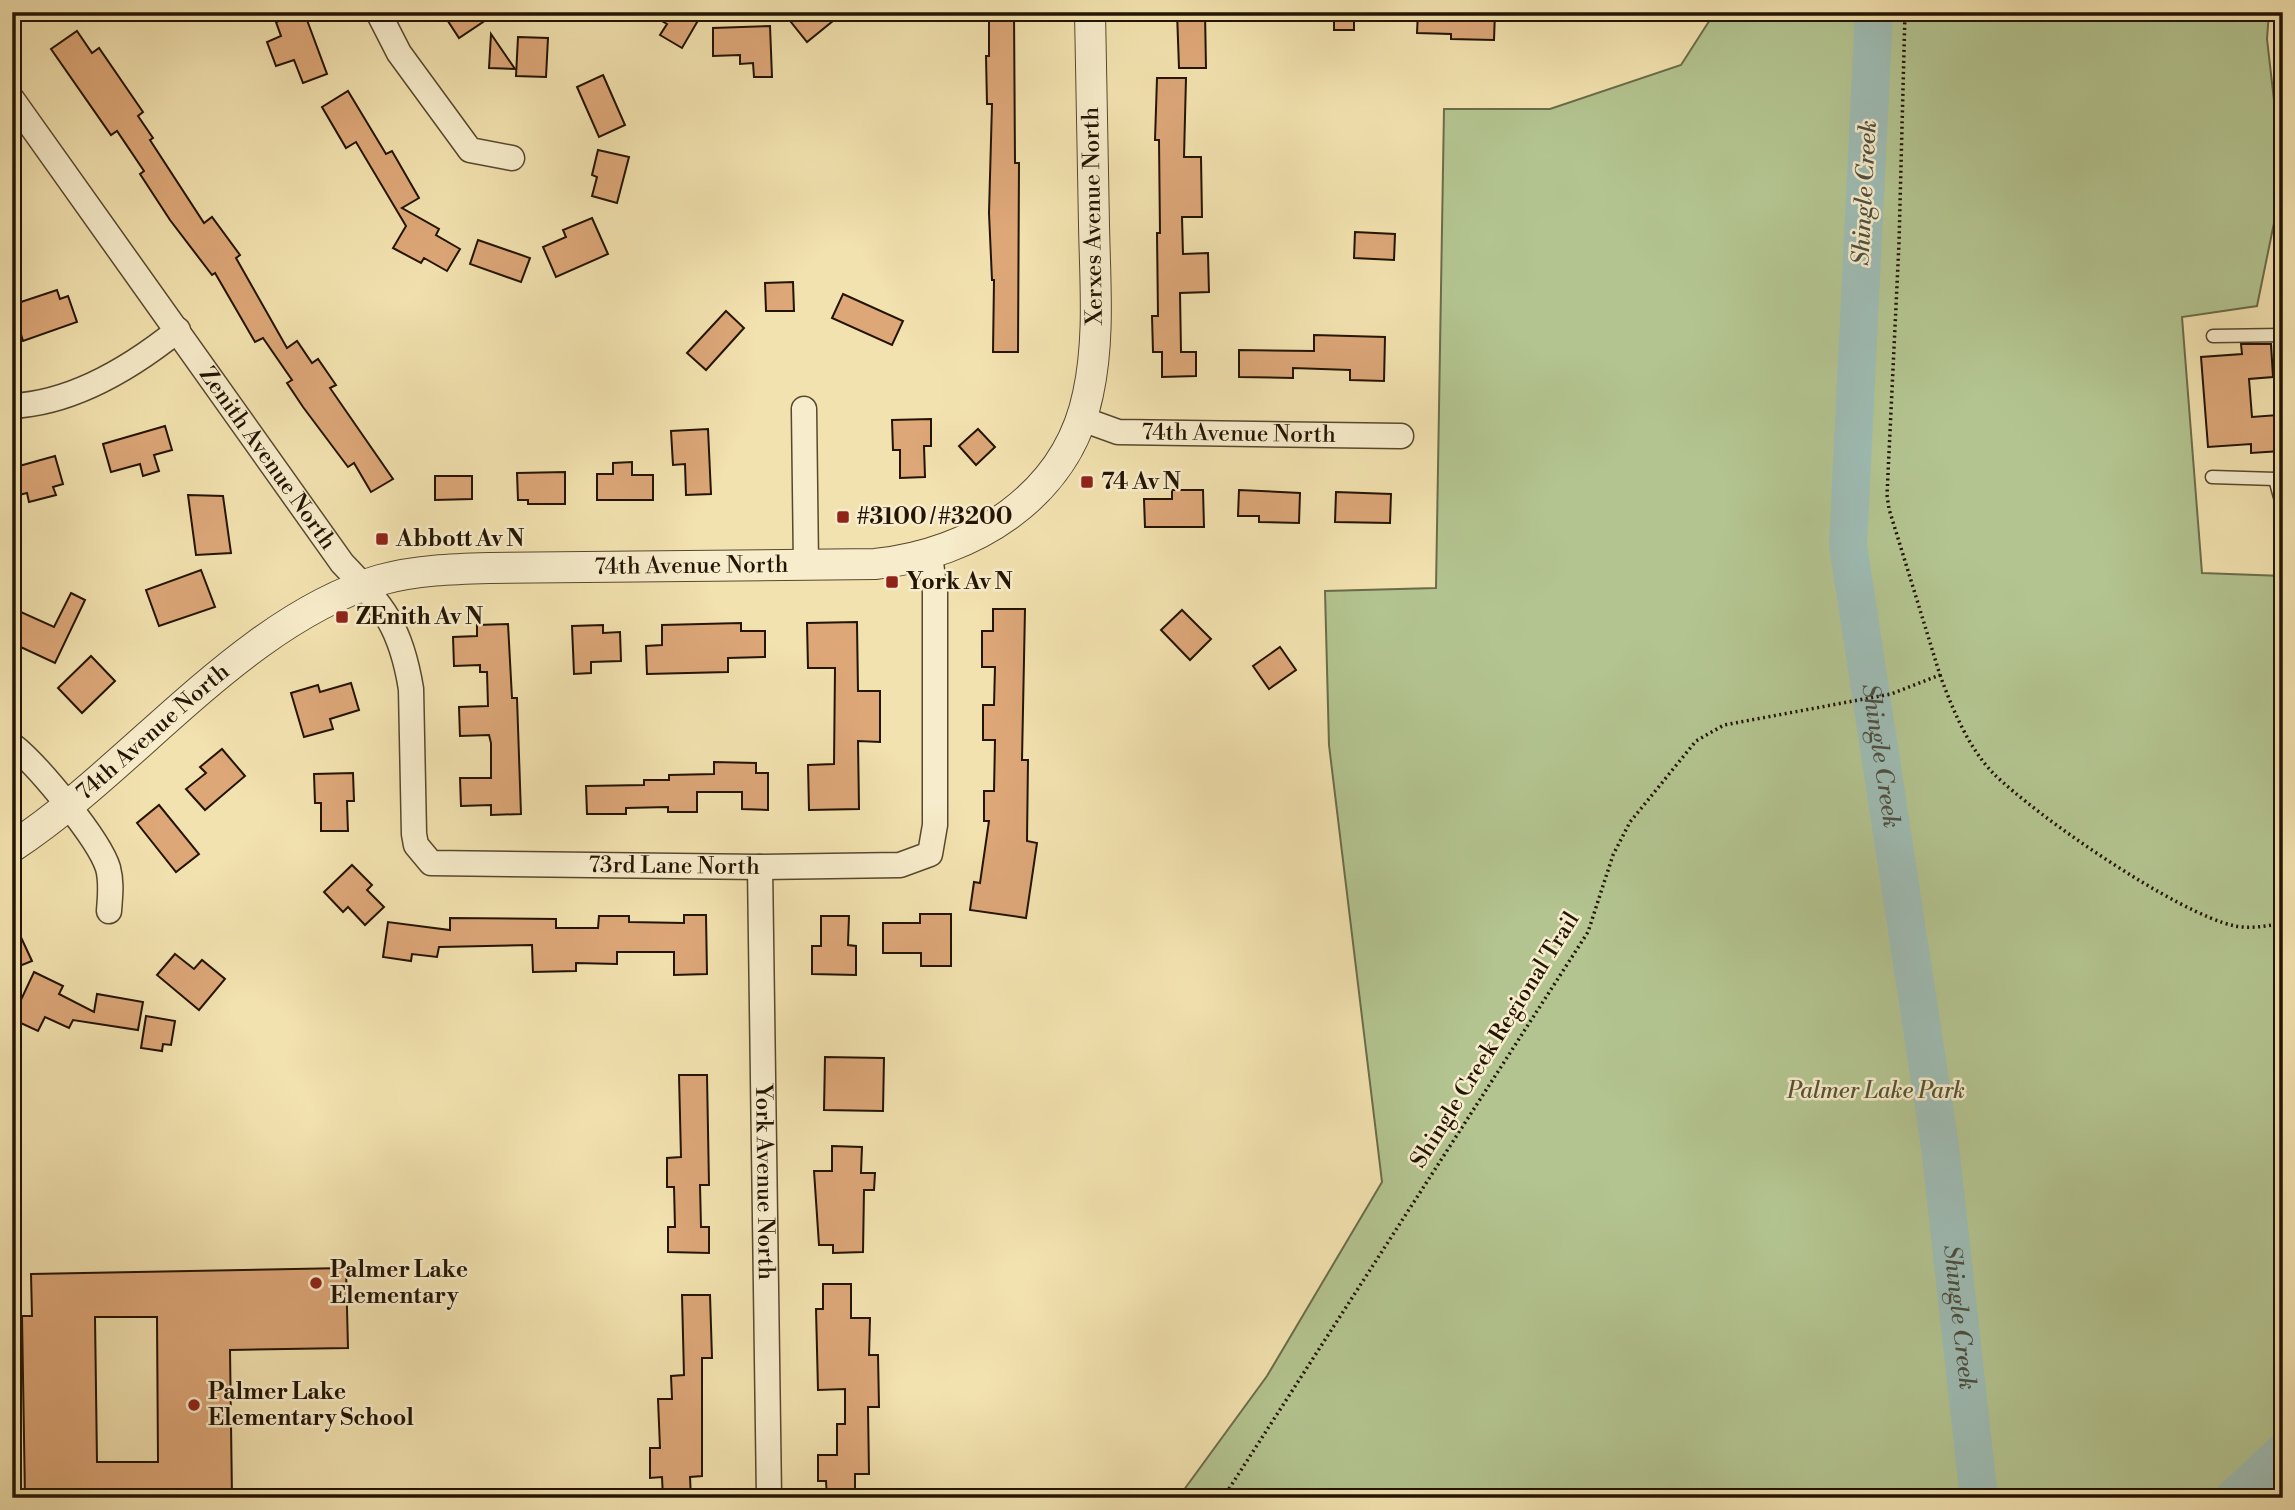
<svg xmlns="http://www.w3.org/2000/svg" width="2295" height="1510" font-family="'Libre Bodoni',serif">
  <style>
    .green { fill: #b3c490; stroke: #6b6c4a; stroke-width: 2 }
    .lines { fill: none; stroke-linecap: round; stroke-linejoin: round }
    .river { stroke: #9ebcb4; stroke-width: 38 }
    .building { fill: #dda778; stroke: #231403; stroke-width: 2; fill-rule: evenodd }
    .service-casing { stroke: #57482e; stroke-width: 15 }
    .minor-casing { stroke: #57482e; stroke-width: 27 }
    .tertiary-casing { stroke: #57482e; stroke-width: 32 }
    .path { stroke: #231403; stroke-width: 3.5; stroke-dasharray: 2 3.5; stroke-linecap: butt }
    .service { stroke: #f7eccb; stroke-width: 12 }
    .minor { stroke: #f7eccb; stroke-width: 24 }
    .tertiary { stroke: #f7eccb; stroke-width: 30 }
    .poi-dot { fill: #8f2418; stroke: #f7eccb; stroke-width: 2.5 }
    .labels { text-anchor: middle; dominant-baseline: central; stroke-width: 5; stroke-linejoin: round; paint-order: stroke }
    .street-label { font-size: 23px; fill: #231403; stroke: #f7eccb }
    .poi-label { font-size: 23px; font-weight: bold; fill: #231403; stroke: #f7eccb; text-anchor: start }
    .park-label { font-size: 23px; font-style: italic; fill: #555234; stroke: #f7eccb }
    .water-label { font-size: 24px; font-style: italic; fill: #4e4f41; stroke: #f7eccb }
  </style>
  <rect width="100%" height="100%" fill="#f2e2af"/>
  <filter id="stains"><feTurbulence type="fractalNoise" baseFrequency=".00286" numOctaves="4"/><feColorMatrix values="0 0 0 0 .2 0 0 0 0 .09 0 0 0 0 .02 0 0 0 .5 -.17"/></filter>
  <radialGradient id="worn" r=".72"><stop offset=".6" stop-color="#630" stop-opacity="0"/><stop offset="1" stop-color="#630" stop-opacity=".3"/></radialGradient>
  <path class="green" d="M1715,12H2269L2267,39L2283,179L2257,306L2182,317L2202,573L2283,576V1498H1178L1267,1376L1382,1182L1329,745L1325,591L1436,588L1444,109H1550L1681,65Z"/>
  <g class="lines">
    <g class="river">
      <path id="s1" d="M1874,12L1848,545L1940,1146L1979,1498"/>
      <path d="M2234,1498L2283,1452"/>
    </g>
  </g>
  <g class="building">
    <path d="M304,12L327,74L303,83L294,60L276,66L267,42L281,36L276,22Z"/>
    <path d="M442,12H498L459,38Z"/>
    <path d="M646,12H703L682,48L660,35L667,24Z"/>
    <path d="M783,12H844L807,42Z"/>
    <path d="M989,12H1014L1015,163H1019L1018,352H993L994,280H992L989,213L992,104H987L986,56H989Z"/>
    <path d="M1177,12H1205L1206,68H1179Z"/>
    <rect x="1334" y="12" width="20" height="18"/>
    <path d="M1418,12H1495L1494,40L1451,39V34L1417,33Z"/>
    <path d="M770,26L772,77H754L753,63L740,64V55L713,56V28Z"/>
    <path d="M77,31L92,53L99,48L143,112L138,116L153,138L150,140L204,223L212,217L240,255L236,258L287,348L297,341L312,363L318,359L336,385L330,388L393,479L371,492L354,463L348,467L303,407L287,383L292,380L263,338L255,342L215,273L212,275L170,220L140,174L144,171L117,131L111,135L51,49Z"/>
    <path d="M491,34L515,69L489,68Z"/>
    <path d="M518,37L548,38L546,77L516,76Z"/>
    <path d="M603,75L625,125L599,137L577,87Z"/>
    <path d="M1157,78H1186L1184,157H1201L1202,217H1182L1183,254L1208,253L1209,292L1180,293L1181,352H1196V376L1162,377V352H1153L1152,316H1158L1157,233H1160L1159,140H1155Z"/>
    <path d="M348,91L386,154L392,151L419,198L402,208L439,229L436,235L460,249L447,271L424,258L421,263L393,248L406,226L356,142L346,148L322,107Z"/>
    <path d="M598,150L629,157L617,203L592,196L597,177L592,175Z"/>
    <path d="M592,218L608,254L556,277L543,247L566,237L563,230Z"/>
    <path d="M1355,232L1395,234L1394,260L1354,258Z"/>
    <path d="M478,240L530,258L521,282L470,264Z"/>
    <path d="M793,282L794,311H766L765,283Z"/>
    <path d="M57,290L60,299L68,296L77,322L23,341L12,305Z"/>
    <path d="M843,294L903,321L892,345L832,318Z"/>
    <path d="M726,311L744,328L706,370L687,353Z"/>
    <path d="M1314,335L1385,337L1384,381L1350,380V370L1293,368V378L1239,377V350L1314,351Z"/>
    <path d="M2241,344H2271L2273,377L2249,379L2252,417L2278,415L2281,451L2251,453V444L2208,447L2201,357L2242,354Z"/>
    <path d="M931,419V446H924L925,477L900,478V450H893L892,420Z"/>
    <path d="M165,426L172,450L154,455L159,471L143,476L140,464L111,472L103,444Z"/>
    <path d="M708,429L711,494L686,495L685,464L673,465L671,431Z"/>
    <path d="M978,429L995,447L976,465L959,446Z"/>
    <path d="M55,456L63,484L53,487L56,495L29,502L27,493L15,496L12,468Z"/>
    <path d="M632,462V475H653V500H597V474H613V463Z"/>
    <path d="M565,472V504H528V500H518L517,473Z"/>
    <path d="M435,476H472V499L435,500Z"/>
    <path d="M1172,490H1203L1204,527H1145L1144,499H1172Z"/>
    <path d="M1239,490L1300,493L1299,523L1259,522V516H1238Z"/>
    <path d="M1336,492L1391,494L1390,523L1335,522Z"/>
    <path d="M188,495L223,496L231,553L196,555Z"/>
    <path d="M201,570L215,607L159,626L146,590Z"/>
    <path d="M71,593L85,600L55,663L12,643V630L21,612L54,627Z"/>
    <path d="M993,609H1025L1022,760H1028L1027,841L1037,843L1026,918L970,910L974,882L980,883L989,821H984V791H994L995,740H983V705H994L995,667H982V631H993Z"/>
    <path d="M1182,610L1211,639L1190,660L1161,630Z"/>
    <path d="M857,622L858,691H880V742L858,741L859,809L809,810L808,765L834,764L835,668H808L807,623Z"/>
    <path d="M741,623V631H765V657L728,658V672L647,674L646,646L662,645V625Z"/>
    <path d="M508,624L512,698H517L521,814L491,815V805L461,806L460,778H491V743L489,735L460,736L459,707L488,706L487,672H480V665L454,666L453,637L477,636V625Z"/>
    <path d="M603,625V633L620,632L621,661L591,662V673L574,674L572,626Z"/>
    <path d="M1280,647L1296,670L1269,689L1253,666Z"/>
    <path d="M91,656L115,681L82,713L58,688Z"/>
    <path d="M351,683L359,710L330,719L333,729L304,737L291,693L318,685L320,692Z"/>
    <path d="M222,749L245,776L205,810L186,789L206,773L200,767Z"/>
    <path d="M714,762L756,763V773H768V810L742,809V792H697V812H668V807L626,808V814H587L586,786L644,785V780H669V775L714,774Z"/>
    <path d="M353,773L354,801H347L348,831H321V803H315L314,774Z"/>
    <path d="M159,805L199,854L176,872L137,823Z"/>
    <path d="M352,865L372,885L367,890L384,907L365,925L348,907L343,912L324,892Z"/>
    <path d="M920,914H951V966H921V953H883V923H920Z"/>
    <path d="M684,915H706L707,974L674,975V952H617V964L576,963V971L533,972L532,945L439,947L437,957L412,954L411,961L383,957L388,922L450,930V918L556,919V928H598L599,916H629V922L684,923Z"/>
    <path d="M821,916H849L848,945L856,946V975L812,974V946H821Z"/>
    <path d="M12,918L32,961L12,969Z"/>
    <path d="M175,954L194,969L202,960L225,979L199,1010L157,975Z"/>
    <path d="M34,972L63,986L59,994L94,1012L97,994L143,1002L138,1030L73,1020L69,1028L45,1017L38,1031L12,1019Z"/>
    <path d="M146,1016L175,1021L171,1045L163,1044L162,1051L141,1048Z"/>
    <path d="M825,1057L884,1058L883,1111L824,1110Z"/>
    <path d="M679,1075H707L709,1185H700L701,1227H709V1253L668,1252V1227H675L674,1187H667V1158L681,1157Z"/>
    <path d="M832,1146L862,1147L861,1173H875L874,1190H864L863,1252L833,1253V1245H819L814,1171H832Z"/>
    <path d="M346,1268L348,1348L230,1350L232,1498H25L22,1316H32L31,1274ZM95,1317H157L158,1462H97Z"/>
    <path d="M823,1284H851V1318H870L869,1355H878L879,1407H868L869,1474H855V1498H827L826,1481H818V1455H837V1424H845V1389L818,1390L816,1309H823Z"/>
    <path d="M682,1295H710L712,1358H702V1476L690,1477L691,1498H663L662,1477L650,1478V1448H660L658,1399H672L671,1376L684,1375Z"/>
  </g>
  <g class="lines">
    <defs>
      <g id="service">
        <path d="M2213,336L2283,335"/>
        <path d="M2212,477L2275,479L2283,473"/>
        <path d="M2275,479L2283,508"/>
      </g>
      <g id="minor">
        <path d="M378,12L399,53L470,150L512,158"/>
        <path id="s2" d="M12,99L342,563C384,607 401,627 411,689L414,834L416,845L431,863L760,867L900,865L930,854L935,825V592L930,556"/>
        <path d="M12,406C73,403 132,367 178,330"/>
        <path d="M804,409L806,565"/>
        <path id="s3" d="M1082,419L1118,432L1401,436"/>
        <path d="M12,745C37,764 99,839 108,868C112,883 110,896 109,911"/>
        <path id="s4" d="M760,867L769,1498"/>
      </g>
      <g id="tertiary">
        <path id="s5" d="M12,847C133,768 242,621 380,580C416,570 454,569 490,568L875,564C973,554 1067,496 1088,394C1100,339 1095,281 1094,225C1093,154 1091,83 1090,12"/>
      </g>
    </defs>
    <use href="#service" class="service-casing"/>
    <use href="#minor" class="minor-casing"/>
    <use href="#tertiary" class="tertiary-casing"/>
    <g class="path">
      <path d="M1940,675C1952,708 1968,747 1993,773C2036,816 2178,914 2235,926C2251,929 2267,926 2283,923"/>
      <path d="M1223,1498L1588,932L1613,855L1630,822L1696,741L1724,725L1891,694L1940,675L1889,509L1887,495L1899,243L1905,12"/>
    </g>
    <use href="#service" class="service"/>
    <use href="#minor" class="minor"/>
    <use href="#tertiary" class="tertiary"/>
  </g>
  <g class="poi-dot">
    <rect x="1080" y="475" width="14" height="14" rx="3.5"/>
    <rect x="836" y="510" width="14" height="14" rx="3.5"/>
    <rect x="375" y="532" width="14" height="14" rx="3.5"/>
    <rect x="885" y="575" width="14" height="14" rx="3.5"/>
    <rect x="335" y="610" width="14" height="14" rx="3.5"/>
    <circle cx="316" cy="1283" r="7"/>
    <circle cx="194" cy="1405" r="7"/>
  </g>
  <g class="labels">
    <g class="street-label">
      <text transform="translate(1093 216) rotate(-91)">Xerxes Avenue North</text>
      <text stroke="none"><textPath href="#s3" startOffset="159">74th Avenue North</textPath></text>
      <text stroke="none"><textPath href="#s2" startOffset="441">Zenith Avenue North</textPath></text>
      <text stroke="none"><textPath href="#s5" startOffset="770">74th Avenue North</textPath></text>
      <text stroke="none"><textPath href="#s5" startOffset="182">74th Avenue North</textPath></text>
      <text stroke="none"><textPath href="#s2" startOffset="1139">73rd Lane North</textPath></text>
      <text transform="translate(1495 1040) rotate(-58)">Shingle Creek Regional Trail</text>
      <text stroke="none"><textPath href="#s4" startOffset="315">York Avenue North</textPath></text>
    </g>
    <g class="poi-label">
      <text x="1101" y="482">74 Av N</text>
      <text x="857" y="517">#3100 / #3200</text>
      <text x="396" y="539">Abbott Av N</text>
      <text x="906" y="582">York Av N</text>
      <text x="356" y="617">ZEnith Av N</text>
      <text x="330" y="1270">Palmer Lake<tspan x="330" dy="26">Elementary</tspan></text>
      <text x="208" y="1392">Palmer Lake<tspan x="208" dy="26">Elementary School</tspan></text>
    </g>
    <g class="park-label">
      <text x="1876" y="1091">Palmer Lake Park</text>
    </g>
    <g class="water-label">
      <text transform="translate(1865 193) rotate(-87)">Shingle Creek</text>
      <text stroke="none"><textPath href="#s1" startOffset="747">Shingle Creek</textPath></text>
      <text stroke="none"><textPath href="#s1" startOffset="1314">Shingle Creek</textPath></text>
    </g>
  </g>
  <rect width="2295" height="1510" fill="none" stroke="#f2e2af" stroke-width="42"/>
  <rect x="14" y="14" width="2267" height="1482" fill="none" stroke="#231403" stroke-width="3.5"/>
  <rect x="21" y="21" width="2253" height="1468" fill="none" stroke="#231403" stroke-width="2"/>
  <rect width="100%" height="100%" filter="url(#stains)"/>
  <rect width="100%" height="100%" fill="url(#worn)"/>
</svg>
